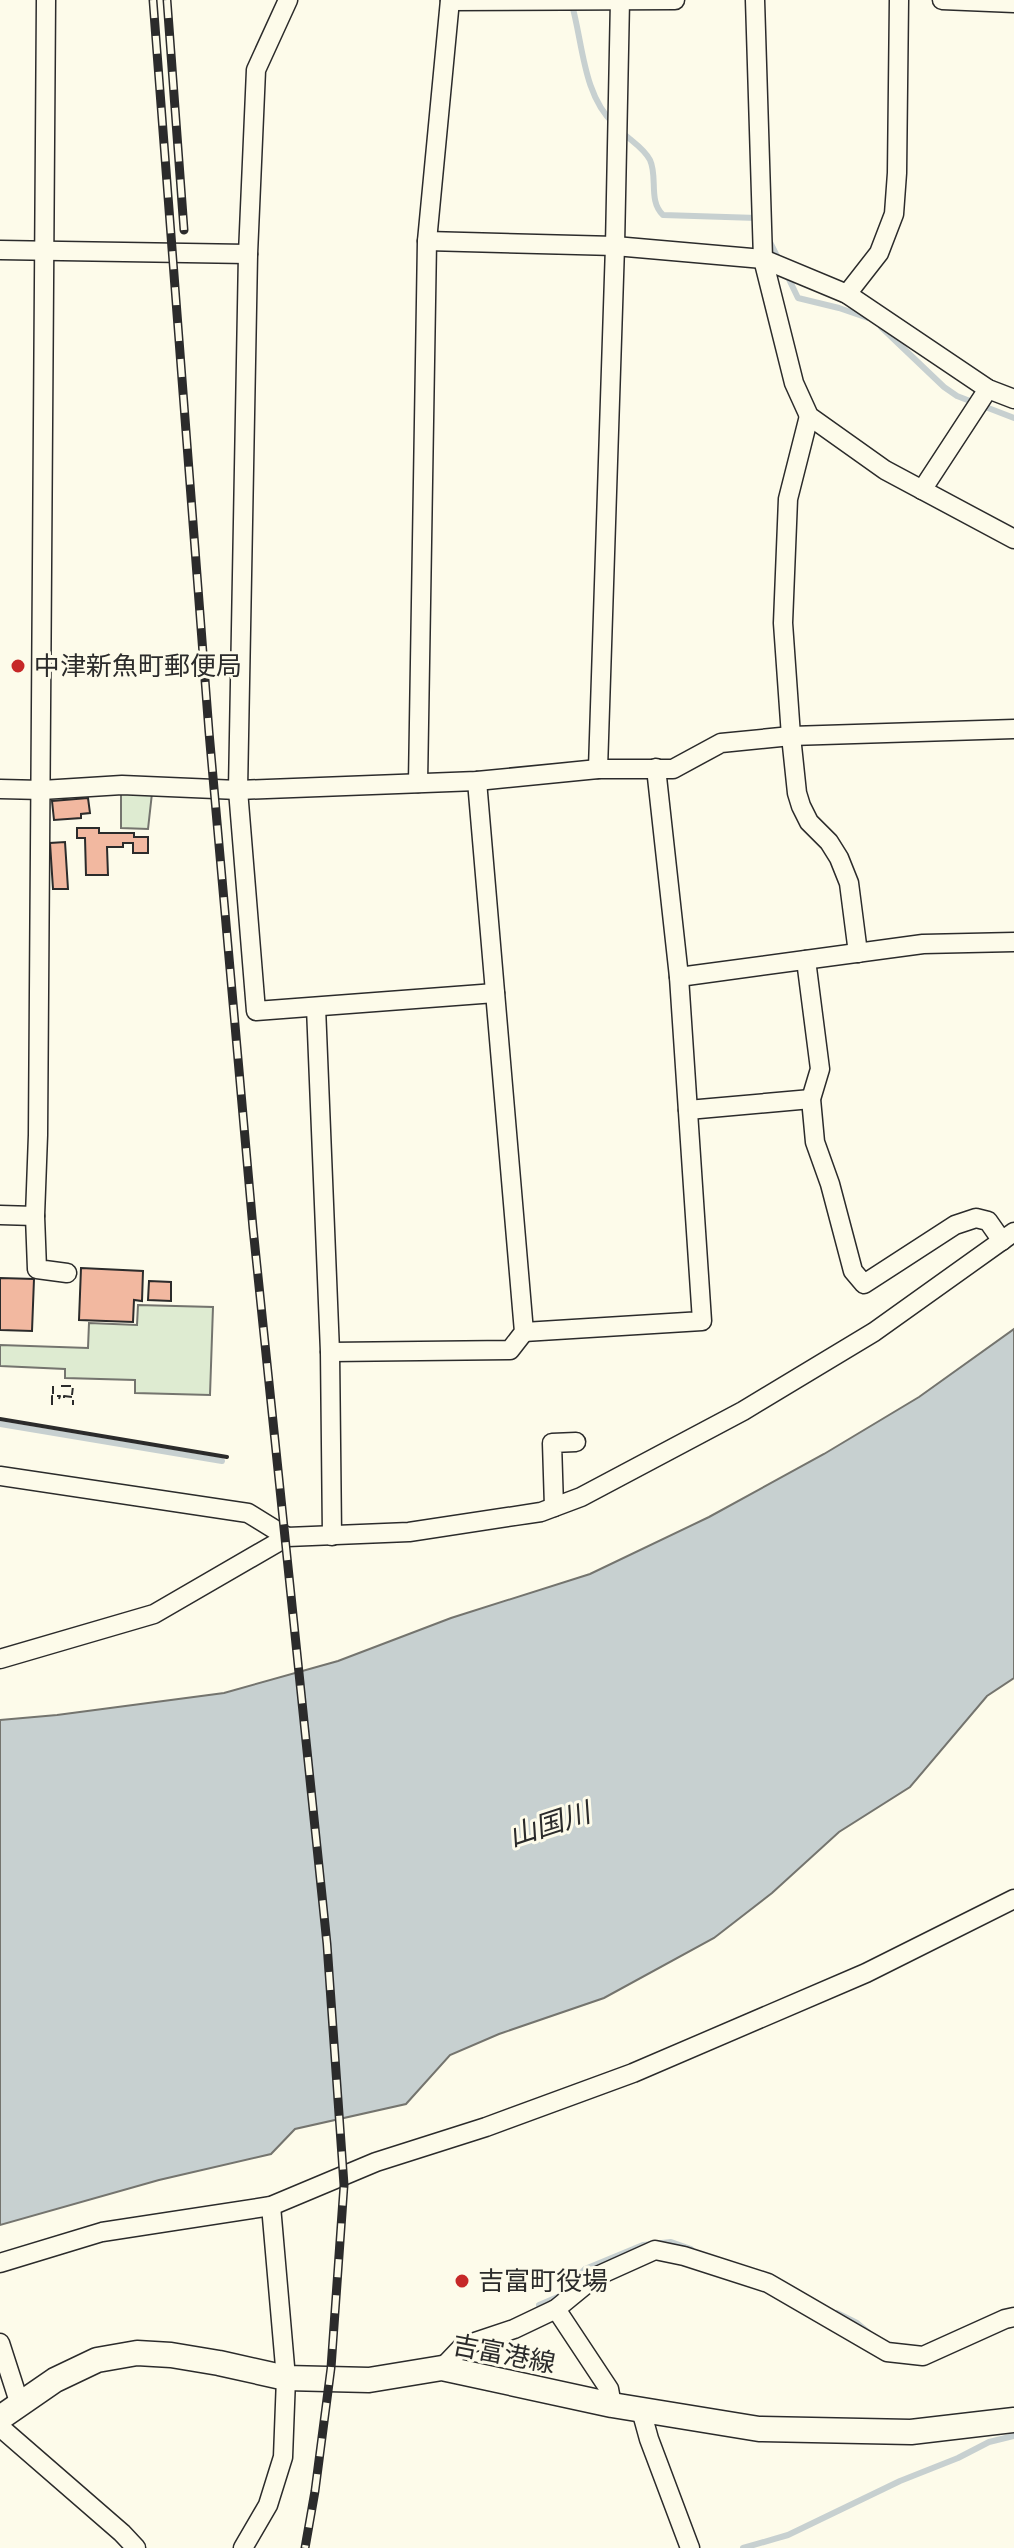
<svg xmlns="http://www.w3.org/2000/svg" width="1014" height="2548" font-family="'Space Grotesk','Noto Sans JP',sans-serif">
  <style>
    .green { fill: #deebd1; stroke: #74746e; stroke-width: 2 }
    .water { fill: #c7d0d0; stroke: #74746e; stroke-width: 2 }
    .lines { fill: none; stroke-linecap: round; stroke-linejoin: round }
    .stream { stroke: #c7d0d0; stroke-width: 6 }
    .building { fill: #f2b8a0; stroke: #2b2b2b; stroke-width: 2 }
    .minor-casing { stroke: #2b2b2b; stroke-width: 21 }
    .secondary-casing { stroke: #2b2b2b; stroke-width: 27 }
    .minor { stroke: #fdfbea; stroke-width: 18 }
    .secondary { stroke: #fdfbea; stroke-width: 24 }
    .rail-casing { stroke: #2b2b2b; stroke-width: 9 }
    .rail { stroke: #fdfbea; stroke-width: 6; stroke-dasharray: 18; stroke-linecap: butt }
    .fence { stroke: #2b2b2b; stroke-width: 2; stroke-dasharray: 10 4; stroke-linecap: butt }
    .wall { stroke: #2b2b2b; stroke-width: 4 }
    .poi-dot { fill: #c62828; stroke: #fdfbea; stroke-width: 3 }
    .labels { text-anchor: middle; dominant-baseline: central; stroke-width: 6; stroke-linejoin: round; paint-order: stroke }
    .poi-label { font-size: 26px; fill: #2b2b2b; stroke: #fdfbea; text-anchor: start }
    .street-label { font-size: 26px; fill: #2b2b2b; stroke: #fdfbea }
    .water-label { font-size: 28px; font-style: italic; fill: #2b2b2b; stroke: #fdfbea }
  </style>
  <rect width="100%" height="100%" fill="#fdfbea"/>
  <g class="green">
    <path d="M121,793H152L148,829L121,828Z"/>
    <path d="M138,1305L213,1307L210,1395L135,1393V1380L65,1378V1369L0,1366V1345L88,1348L89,1323L137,1325Z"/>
  </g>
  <path class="water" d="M1014,1329V1678L987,1696L910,1787L839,1832L772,1893L714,1938L604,1998L499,2034L450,2055L406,2104L295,2129L271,2154L159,2180L0,2225V1720L57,1715L224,1693L338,1661L451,1618L590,1574L709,1517L824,1454L919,1397Z"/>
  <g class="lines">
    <g class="stream">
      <path d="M572,5C583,44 583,95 614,124"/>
      <path d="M622,132C631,141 644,148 650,160C658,177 648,201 663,215L757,218"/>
      <path d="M768,238L779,260"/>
      <path d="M786,273L798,298L839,308L868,318"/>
      <path d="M881,327L944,387L957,396L1014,418"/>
      <path d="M0,1424L222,1461"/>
      <path d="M539,2305L560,2296L585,2269L643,2245L671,2242L691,2249"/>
      <path d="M837,2313L857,2323L868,2332"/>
      <path d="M743,2548L788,2535L900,2481L958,2458L989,2442L1014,2436"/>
    </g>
  </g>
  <g class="building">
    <path d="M88,798L90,813L81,814V818L54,820L52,801Z"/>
    <path d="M77,828H99V833H134V837H148V853H133V843H123V847H107L108,875H86L85,838H77Z"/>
    <path d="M65,842L68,889H53L50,843Z"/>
    <path d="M81,1268L143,1271L142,1301L134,1300L133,1322L79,1320Z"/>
    <path d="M0,1278L34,1279L32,1331L0,1330Z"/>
    <path d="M149,1281L171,1282V1301L148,1300Z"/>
  </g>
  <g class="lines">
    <defs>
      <g id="minor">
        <path d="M288,0L256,70L248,254L238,790L256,1011L495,993"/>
        <path d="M755,0L763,259L794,383L809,416L885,470L1014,539"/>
        <path d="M942,0L1014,3"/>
        <path d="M450,1L675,0"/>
        <path d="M427,241L615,246L763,259L847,294L988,389L1014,399"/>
        <path d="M0,250L248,254"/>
        <path d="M847,294L879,253L894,214L897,173L899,0"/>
        <path d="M809,416L788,499L783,623L791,736L797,793L801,806L809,822L829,842L839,858L849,883L858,953"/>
        <path d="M922,490L988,389"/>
        <path d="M598,769L615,246L620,0"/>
        <path d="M418,783L427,241L450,0"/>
        <path d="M0,789L42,790L122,785L238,790L477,781L598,769H673L721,743L791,736L1014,729"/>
        <path d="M806,960L820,1069L811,1099L815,1142L830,1184L853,1271L864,1284L955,1225L976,1218L988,1221L1002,1241"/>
        <path d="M679,977L923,944L1014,942"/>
        <path d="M316,1007L330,1352L332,1536"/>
        <path d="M688,1110L811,1099"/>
        <path d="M0,1215L35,1216L38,1135L46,0"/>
        <path d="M35,1216L37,1269L67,1273"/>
        <path d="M524,1332L702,1321L679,977L656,768"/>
        <path d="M330,1352L510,1350L524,1332L477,781"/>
        <path d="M0,1476L248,1513L287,1537"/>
        <path d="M554,1507L552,1443L576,1442"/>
        <path d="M0,1659L154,1614L287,1537L409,1532L541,1512L581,1497L743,1411L874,1332L1014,1232"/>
        <path d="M0,2263L102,2232L271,2206L376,2162L486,2127L633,2073L866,1973L1014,1899"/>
        <path d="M556,2309L609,2389L612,2405"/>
        <path d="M0,2343L20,2405"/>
        <path d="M442,2368L463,2346L514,2329L556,2309L595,2277L655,2250L684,2256L768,2283L887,2352L923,2356L1005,2319L1014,2317"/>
        <path d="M641,2410L649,2439L690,2548"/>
        <path d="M0,2427L122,2533L136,2548"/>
        <path d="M243,2548L268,2505L283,2457L286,2378L271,2206"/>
      </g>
      <path id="secondary" d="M0,2418L55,2380L97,2360L137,2353L171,2355L219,2363L286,2378L369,2380L442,2368L612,2405L759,2429L911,2432L1014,2420"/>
    </defs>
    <use href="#minor" class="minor-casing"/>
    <use href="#secondary" class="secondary-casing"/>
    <use href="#minor" class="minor"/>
    <use href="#secondary" class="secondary"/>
    <defs>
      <g id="rail">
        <path d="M153,0L209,732L253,1228L327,1944L344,2185L331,2368L315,2491L305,2548"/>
        <path d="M167,0L184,230"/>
      </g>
    </defs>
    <use href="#rail" class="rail-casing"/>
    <use href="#rail" class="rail"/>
    <g class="fence">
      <path d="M61,1386H73L72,1395"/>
      <path d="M53,1394V1386"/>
      <path d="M64,1398V1396L73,1397V1405"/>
      <path d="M52,1405V1396H60L59,1399"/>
    </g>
    <path class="wall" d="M0,1419L227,1457"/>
  </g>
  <g class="poi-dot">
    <circle cx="18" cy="666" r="8"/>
    <circle cx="462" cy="2281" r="8"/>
  </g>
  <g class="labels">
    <g class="poi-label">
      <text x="34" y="666">中津新魚町郵便局</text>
      <text x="478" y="2281">吉富町役場</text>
    </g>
    <g class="street-label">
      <text transform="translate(504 2354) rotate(11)">吉富港線</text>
    </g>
    <g class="water-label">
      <text transform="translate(549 1824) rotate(-18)">山国川</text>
    </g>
  </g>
</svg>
